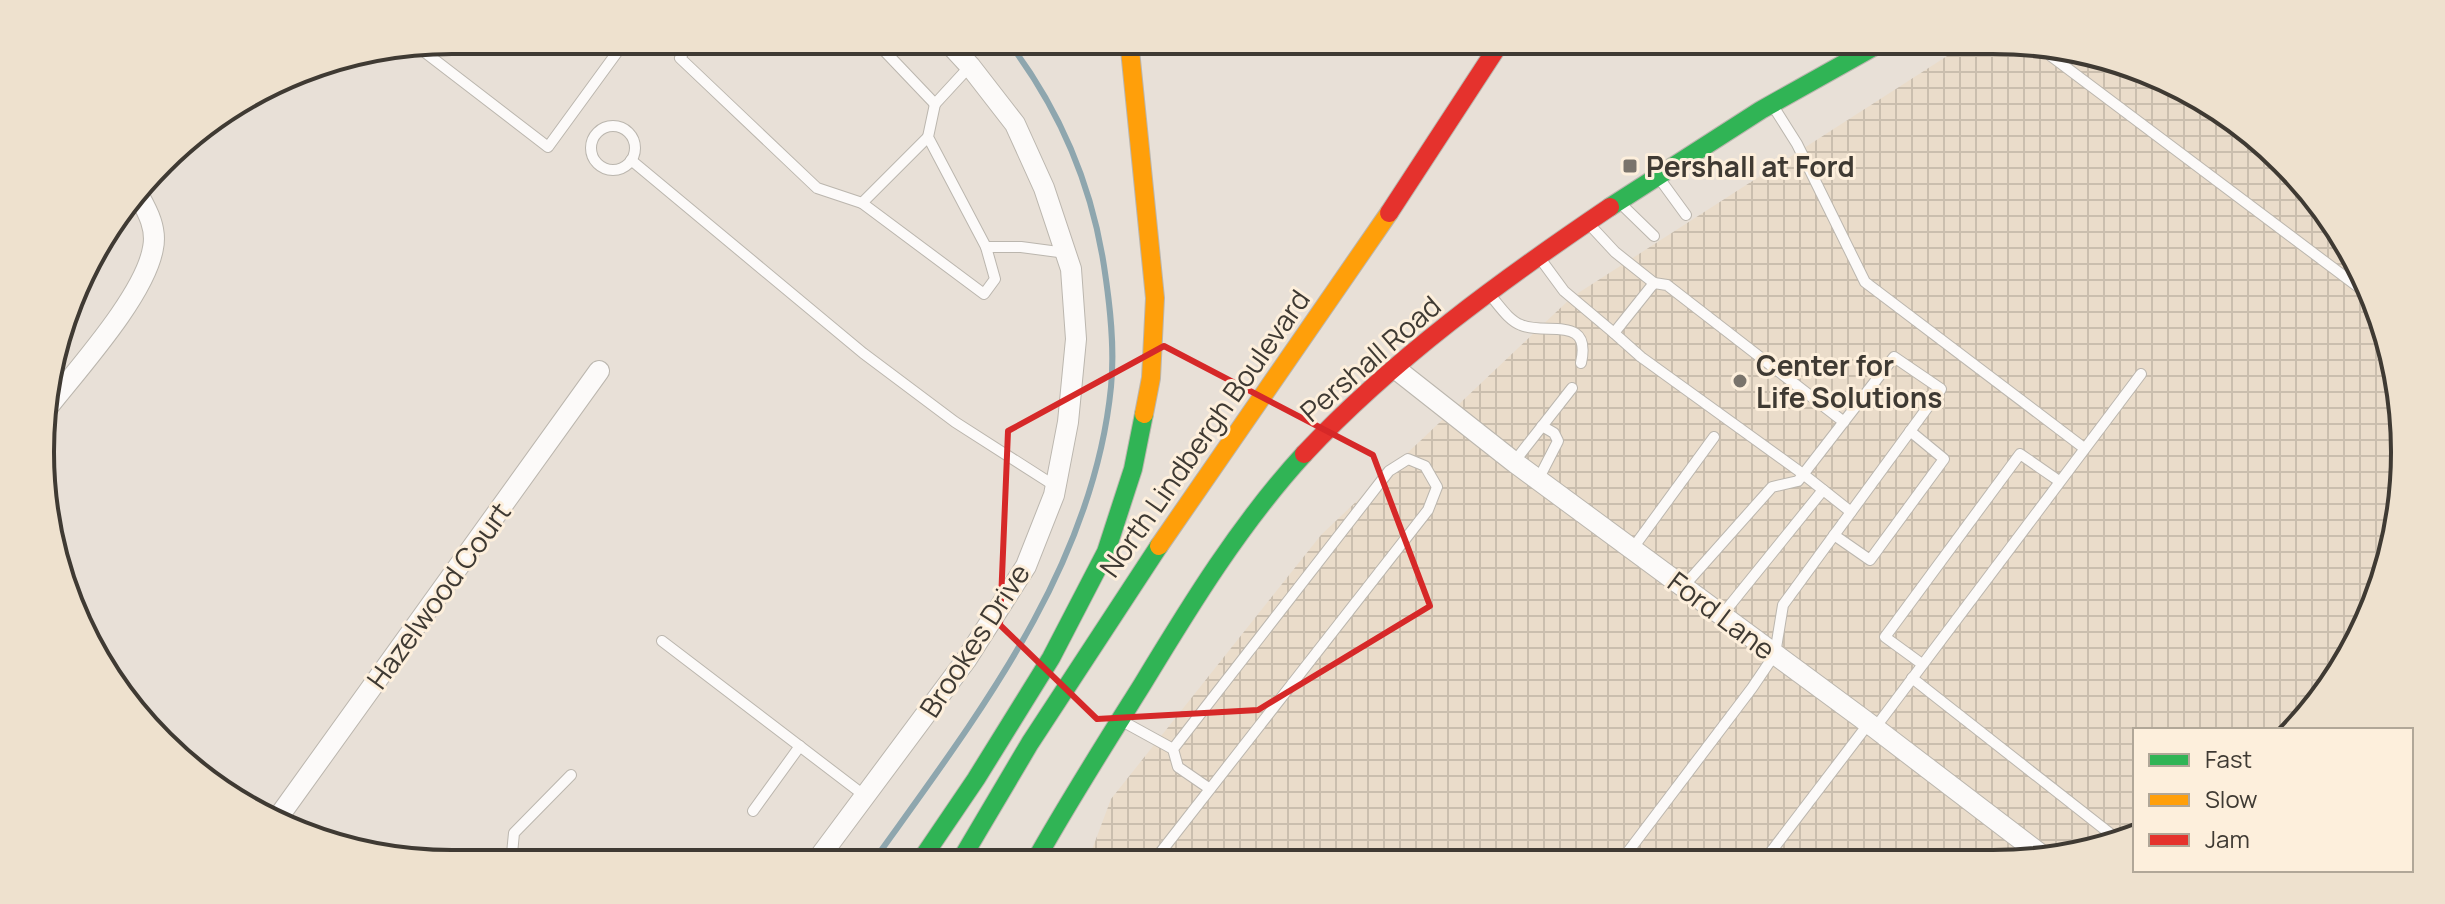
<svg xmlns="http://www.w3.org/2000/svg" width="2445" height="904" font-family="Manrope,sans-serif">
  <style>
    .industrial { fill: url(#industrial-grid) }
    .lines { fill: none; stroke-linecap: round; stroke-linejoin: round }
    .stream { stroke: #8ea6ae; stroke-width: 6 }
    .lane-casing { stroke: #bbb6ae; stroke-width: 12 }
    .street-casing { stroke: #bbb6ae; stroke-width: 22 }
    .fast-casing { stroke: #bbb6ae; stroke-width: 20 }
    .slow-casing { stroke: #bbb6ae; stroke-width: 20 }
    .jam-casing { stroke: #bbb6ae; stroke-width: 20 }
    .lane { stroke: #fcfaf9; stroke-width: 10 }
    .street { stroke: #fcfaf9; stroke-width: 20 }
    .fast { stroke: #30b455; stroke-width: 18 }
    .slow { stroke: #ff9f0a; stroke-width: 18 }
    .jam { stroke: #e5322d; stroke-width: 18 }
    .marked { fill: none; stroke: #d62828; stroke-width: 6; stroke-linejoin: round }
    .poi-dot { fill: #7a746c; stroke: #fdefdc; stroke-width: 3 }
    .labels { text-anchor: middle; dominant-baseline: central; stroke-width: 6; stroke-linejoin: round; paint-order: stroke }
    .poi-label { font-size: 28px; font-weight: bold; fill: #3f3a33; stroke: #fdefdc; text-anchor: start }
    .street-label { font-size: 28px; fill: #3f3a33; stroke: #fdefdc }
    .rim { fill: none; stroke: #3f3a33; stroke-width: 4 }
  </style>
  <defs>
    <pattern id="industrial-grid" width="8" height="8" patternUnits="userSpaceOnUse" patternTransform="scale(2)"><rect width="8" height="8" fill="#eadcca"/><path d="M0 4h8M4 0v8" fill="none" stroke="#cabeae"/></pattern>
  </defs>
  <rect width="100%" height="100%" fill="#e8e0d7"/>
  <path class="industrial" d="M1972,40H1993L2099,54L2243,125L2350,246L2401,398L2391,558L2350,658L2291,730H2135V834L2047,860L1087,863L1111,799L1321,535L1572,297Z"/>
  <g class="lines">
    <path class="stream" d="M872,863C975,719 1093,569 1111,387C1115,347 1110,305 1104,266C1091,181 1059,108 1007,40"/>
    <defs>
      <g id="lane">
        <path d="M691,40L680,58L817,188L862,203"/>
        <path d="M874,40L935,104L970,66"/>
        <path d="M418,47L548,147L626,40"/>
        <path d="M2049,47L2051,56L2365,292"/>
        <path d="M935,104L928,137L986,247H1021L1066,253"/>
        <path d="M1773,106L1797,144L1865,282L2084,448"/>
        <circle cx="613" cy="148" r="22"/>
        <path d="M928,137L862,203L984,294L995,279L986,247"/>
        <path d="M631,160L863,353L955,422L1055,486"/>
        <path d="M1659,178L1686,215"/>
        <path d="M1619,202L1654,236"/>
        <path d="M1539,257L1564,291L1614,333L1654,283L1615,252L1589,224"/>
        <path d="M1654,283L1667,285L1844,422"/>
        <path d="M1490,295C1499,305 1508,320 1521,325C1546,336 1592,314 1581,363"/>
        <path d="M1614,333L1641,357L1803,474L1851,512"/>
        <path d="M1514,462L1572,388"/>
        <path d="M1538,480L1558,441L1554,433L1542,426"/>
        <path d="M1834,535L1870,560L1944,459L1910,431"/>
        <path d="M1633,548L1714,437"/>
        <path d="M1722,615L1823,490"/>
        <path d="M662,641L865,796"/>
        <path d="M1922,664L1885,637L2020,454L2059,481"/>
        <path d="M1912,678L2117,839"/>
        <path d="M1122,721L1173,749"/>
        <path d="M1875,728L2141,374"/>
        <path d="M753,811L800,746"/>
        <path d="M2013,860L2027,843"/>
        <path d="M1621,861L1752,688L1775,654L1783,605L1941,389L1894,357L1798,481L1772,487L1683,587"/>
        <path d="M1764,861L1869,723"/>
        <path d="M1153,862L1428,510L1437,487L1425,466L1408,459L1389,471L1173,749L1178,767L1210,789"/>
        <path d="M511,864L514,833L571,775"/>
      </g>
      <g id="street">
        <path d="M1396,369L1514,462L1875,728L2048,860"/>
        <path d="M44,412C75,372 145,296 153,248C157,229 148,212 139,196"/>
        <path d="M277,819L599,371"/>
        <path d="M815,863L966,660L1026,566L1054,495L1068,422L1076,339L1071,269L1044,188L1015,124L970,66L946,40"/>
      </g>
      <g id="fast">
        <path d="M1610,207L1761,110L1886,40"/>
        <path d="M919,863L976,779L1051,658L1106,552L1133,469L1144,414"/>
        <path d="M959,863L1030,743L1159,546"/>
        <path d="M1034,863C1068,802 1105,744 1142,685C1191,604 1240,524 1304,454"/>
      </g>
      <g id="slow">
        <path d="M1129,40L1155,298L1151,378L1144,414"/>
        <path d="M1159,546L1389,213"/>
      </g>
      <g id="jam">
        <path d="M1389,213L1502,40"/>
        <path d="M1304,454C1393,359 1502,280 1610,207"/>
      </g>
    </defs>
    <use href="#lane" class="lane-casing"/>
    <use href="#street" class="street-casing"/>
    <use href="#fast" class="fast-casing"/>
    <use href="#slow" class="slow-casing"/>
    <use href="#jam" class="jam-casing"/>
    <use href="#lane" class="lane"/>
    <use href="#street" class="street"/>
    <use href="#fast" class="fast"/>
    <use href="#slow" class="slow"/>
    <use href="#jam" class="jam"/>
  </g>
  <path class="marked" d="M1164,346L1373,455L1430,606L1258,710L1097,719L1000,625L1008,431Z"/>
  <g class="poi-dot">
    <rect x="1622" y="158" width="16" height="16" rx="4"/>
    <circle cx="1740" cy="381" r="8"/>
  </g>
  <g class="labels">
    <g class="poi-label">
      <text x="1646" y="166">Pershall at Ford</text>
      <text x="1756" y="365">Center for<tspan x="1756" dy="32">Life Solutions</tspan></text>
    </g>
    <g class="street-label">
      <text transform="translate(1370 358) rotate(-41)">Pershall Road</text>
      <text transform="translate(1204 433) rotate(-55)">North Lindbergh Boulevard</text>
      <text transform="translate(438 595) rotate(-54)">Hazelwood Court</text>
      <text transform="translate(1722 615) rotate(37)">Ford Lane</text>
      <text transform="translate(974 640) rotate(-57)">Brookes Drive</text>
    </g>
  </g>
  <path d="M0 0H2445V904H0ZM452 54H1993A398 398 0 0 1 2391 452V452A398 398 0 0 1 1993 850H452A398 398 0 0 1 54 452V452A398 398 0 0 1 452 54Z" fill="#eee1ce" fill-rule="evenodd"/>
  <path class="rim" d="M452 54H1993A398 398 0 0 1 2391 452V452A398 398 0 0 1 1993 850H452A398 398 0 0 1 54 452V452A398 398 0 0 1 452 54Z"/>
  <rect x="2133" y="728" width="280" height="144" fill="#fdefdc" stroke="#b1a798" stroke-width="2"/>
  <rect x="2149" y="754" width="40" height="12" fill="#30b455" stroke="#b1a798" stroke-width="2"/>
  <text x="2205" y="768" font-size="24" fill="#3f3a33">Fast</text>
  <rect x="2149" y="794" width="40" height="12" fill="#ff9f0a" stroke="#b1a798" stroke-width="2"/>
  <text x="2205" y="808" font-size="24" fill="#3f3a33">Slow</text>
  <rect x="2149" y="834" width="40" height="12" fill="#e5322d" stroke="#b1a798" stroke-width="2"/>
  <text x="2205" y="848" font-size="24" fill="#3f3a33">Jam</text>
</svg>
